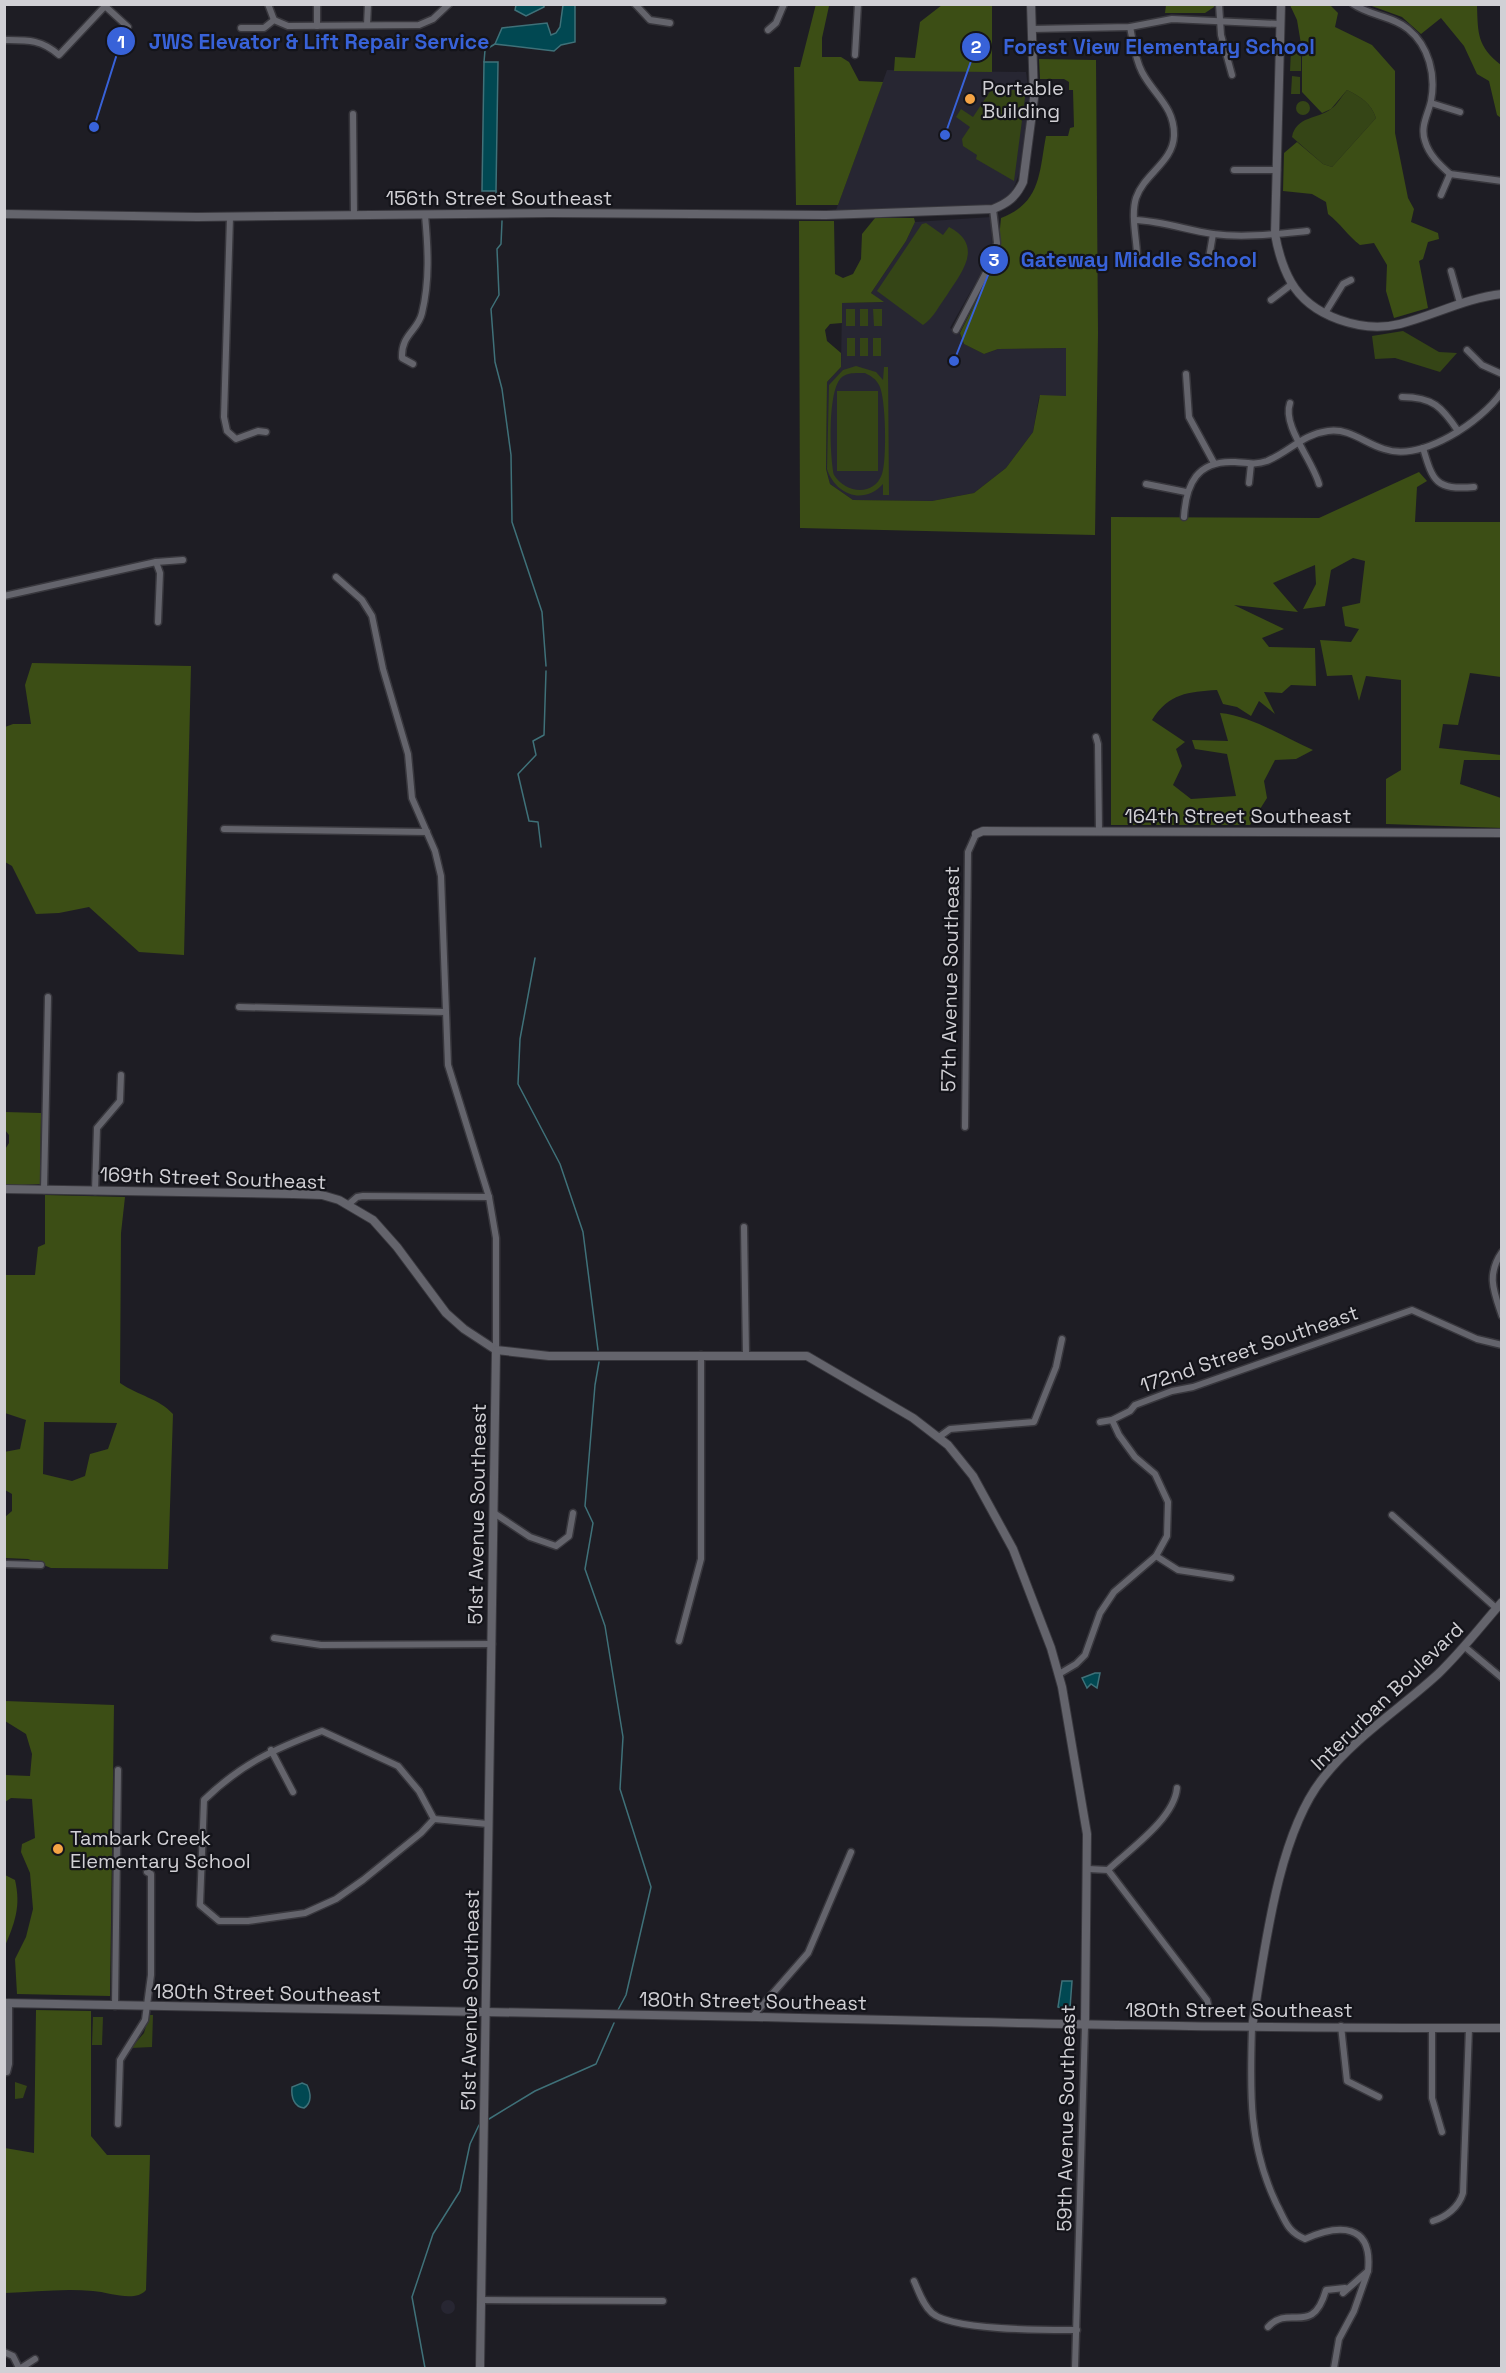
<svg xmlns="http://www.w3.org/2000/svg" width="1506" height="2373" font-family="'Space Grotesk',sans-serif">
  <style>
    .built { fill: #272632 }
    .green { fill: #354516; fill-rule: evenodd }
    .forest { fill: #3c4e15; fill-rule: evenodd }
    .water { fill: #014852; stroke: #3f7179; stroke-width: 1.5 }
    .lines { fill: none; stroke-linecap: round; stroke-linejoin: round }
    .stream { stroke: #3f7179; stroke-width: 1.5 }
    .minor-casing { stroke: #38373d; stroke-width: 9 }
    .tertiary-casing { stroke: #38373d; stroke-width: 10 }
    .minor { stroke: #64646c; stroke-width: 6 }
    .tertiary { stroke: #64646c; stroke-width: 8 }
    .poi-dot { fill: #f4a344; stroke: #14141a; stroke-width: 2 }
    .labels { text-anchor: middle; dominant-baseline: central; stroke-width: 4.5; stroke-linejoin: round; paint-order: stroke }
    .poi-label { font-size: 20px; fill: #d1d0d5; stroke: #14141a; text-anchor: start }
    .street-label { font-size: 20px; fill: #d1d0d5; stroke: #14141a }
    .leader { fill: none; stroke: #3862d8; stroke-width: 2 }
    .callout-dot { fill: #3862d8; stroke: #14141a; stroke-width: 2 }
    .mark-label { font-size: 18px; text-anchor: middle; font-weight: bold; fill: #fff }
    .callout-label { font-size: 21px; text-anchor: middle; font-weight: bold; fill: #3862d8; stroke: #14141a; stroke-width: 4.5; stroke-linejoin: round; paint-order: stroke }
  </style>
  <rect width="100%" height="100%" fill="#1e1d24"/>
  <g class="built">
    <path d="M887,70L1026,72L1030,101L1021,169L1012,192L1002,201L989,205L836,210Z"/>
    <path d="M991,217L992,244L986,264L950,328L960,333L964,344L984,354L998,349L1066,348V396L1039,397L1033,432L1006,468L974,493L932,501L853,500L830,484L826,469L827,382L841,367L842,303L883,302L871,293L906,241L915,222Z"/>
    <circle cx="448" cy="2307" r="7"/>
  </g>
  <g class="green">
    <path d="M1291,50H1301V71H1290Z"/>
    <path d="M1292,76L1300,77V94H1291Z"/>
    <path d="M991,90H1026L1014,181L976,159L977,155L963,146L962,139L970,127L956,117L961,109L973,117Z"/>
    <path d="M1347,90C1361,97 1371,103 1376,118L1332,167L1323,164L1292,137C1296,116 1318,119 1331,109C1337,105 1342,96 1347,90Z"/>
    <circle cx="1303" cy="108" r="7"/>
    <path d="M926,223L943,235L949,227C985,246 961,273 947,295C940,304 933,319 923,325L877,291L922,224Z"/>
    <rect x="846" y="309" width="9" height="17"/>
    <rect x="860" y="309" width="8" height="17"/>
    <path d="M873,309H882V326H874Z"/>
    <path d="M1403,331L1439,352L1457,353L1440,372L1395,358L1375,359L1372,336Z"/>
    <rect x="847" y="338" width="8" height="18"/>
    <rect x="860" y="338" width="8" height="18"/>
    <rect x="873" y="338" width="8" height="18"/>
    <path d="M856,366L876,372L883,380L884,367H888L889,495H883V484C863,506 835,494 827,469L829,385L843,370ZM865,373C871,376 876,379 879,385C886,396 887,461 882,474C874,497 845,493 834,475C830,457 827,389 842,377C848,372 857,373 865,373Z"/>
    <rect x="837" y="391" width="41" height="80"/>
    <path d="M149,2015H153L152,2047L131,2048L144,2033Z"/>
    <path d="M93,2017H103L102,2045H92Z"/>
    <path d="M15,2082L27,2086L23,2098L15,2099Z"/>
  </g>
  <g class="forest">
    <path d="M816,4L829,6L822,38V57H841L849,62L859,81L883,82L838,205H796L794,67H800Z"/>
    <path d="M942,5H992V72L894,71L895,57L915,58L920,22Z"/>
    <path d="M1166,5L1214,4V7L1205,13H1165Z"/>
    <path d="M1290,5H1330L1338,13L1335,27L1372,45L1395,71V133L1408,198L1414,209L1411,222L1438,233L1439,239L1428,242L1423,259L1419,261L1428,308L1394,318L1386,291L1387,265L1374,243L1360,245C1347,235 1341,224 1328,214L1326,202L1312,194L1283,191L1284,153L1297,142L1323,164L1332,167L1376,118C1371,103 1361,97 1347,90L1331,109L1322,113L1302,92V50L1297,20Z"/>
    <path d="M1369,5H1477C1478,34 1477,46 1501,65V118L1497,115L1489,81L1477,74L1464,46L1441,18L1421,34L1402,17Z"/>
    <path d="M1039,59L1096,60L1098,333L1095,535L800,528L799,221H834L835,274L843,278L853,274L861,259L862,234L875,218H914L915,222L906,241L871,293L884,302L842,303V323L830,324L825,330L827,341L841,353V367L827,382L826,469L830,484L853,500L932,501L974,493L1006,468L1033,432L1040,395L1066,396V348L998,349L984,354L964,344L960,333L997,260L1001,218C1041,203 1039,173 1046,136H1068L1070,128L1074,127L1073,90H1069V82L1064,79H1040Z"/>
    <path d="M1419,472L1427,481L1417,487L1415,522H1501V677L1470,673L1458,725L1443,724L1439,748L1501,755V760H1464L1460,784L1501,798V828L1386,824V779L1401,770V680L1366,676L1359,701L1352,675L1327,676L1320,640L1351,642L1359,629L1345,626L1342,607L1360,603L1365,561L1353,558L1331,570L1325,606L1303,609L1316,584L1315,565L1273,583L1298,612L1234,605L1284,629L1262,638L1269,647L1315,648L1316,686L1291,685L1282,693L1264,692L1275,714L1259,701L1251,716L1237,707L1223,704L1217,690C1188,692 1169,693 1152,720L1185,742L1176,749L1182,766L1173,785L1191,799L1236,796L1227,754L1195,749L1192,740L1228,741L1220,713C1252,716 1283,737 1313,750L1296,759L1275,760L1264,781L1267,798L1250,825H1111V517L1319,518Z"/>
    <path d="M32,663L191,666L184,955L139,952L89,907L59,913L36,914L12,866L5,862V727L13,724H31L25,685Z"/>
    <path d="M5,1112L41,1113L40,1184L5,1186L4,1151L9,1143V1135L5,1130Z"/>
    <path d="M45,1195L125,1197L121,1233L120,1383C139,1396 158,1398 173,1414L168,1569L51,1568L28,1559L5,1558V1517L12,1511V1494L5,1490L4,1452L20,1449L26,1420L5,1413V1275H35L38,1247L45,1244ZM44,1422L117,1423L108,1449L90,1454L85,1476L72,1481L43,1474Z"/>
    <path d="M5,1701L114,1705L110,1996L17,1994L15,1959L26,1937L33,1909L30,1873L21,1852L22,1844L35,1838L32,1799L11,1798L5,1802V1775L30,1776L32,1754L26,1734L5,1721Z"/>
    <path d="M5,1875L15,1880C21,1906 15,1922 5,1946Z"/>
    <path d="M36,2010L91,2011V2136L107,2155H150L146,2290C135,2303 109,2292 93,2291C64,2288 33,2292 5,2293V2148L34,2153Z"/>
  </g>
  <g class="water">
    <path d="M516,5H544V7L526,16L515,10Z"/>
    <path d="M563,5H575V42L561,45L554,51L495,44L502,28L547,23L551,35L556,33L560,27Z"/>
    <path d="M484,62H498L496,191H482Z"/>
    <path d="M1095,1673H1100L1097,1688L1091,1684L1087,1688L1082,1678Z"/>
    <path d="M1062,1981H1072L1070,2008L1067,2010L1058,2007Z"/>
    <path d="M302,2083L307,2085C311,2093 312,2103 304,2108C294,2107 291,2097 292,2087Z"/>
  </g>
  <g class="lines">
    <g class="stream">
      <path d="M484,62L485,50L495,44"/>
      <path d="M496,203V191"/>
      <path d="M502,221L501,244L497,249L499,295L491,309L495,362L502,389L511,455L512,522L542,612L546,666"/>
      <path d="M541,847L538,822L529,821L518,774L536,755L533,741L544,735L546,671"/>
      <path d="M535,958L520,1039L518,1084L560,1164L583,1232L598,1350"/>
      <path d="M599,1362L595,1385L585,1506L593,1523L585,1569L605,1626L623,1737L620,1789L651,1887L626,1995L618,2010"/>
      <path d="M489,2119L535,2091L596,2064L614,2023"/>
      <path d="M425,2368L412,2297L433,2234L460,2191L470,2144L479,2125"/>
    </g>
    <defs>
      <g id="minor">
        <path d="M268,4L274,20"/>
        <path d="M635,4L650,20L670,23"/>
        <path d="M1219,4L1221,35L1232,75"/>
        <path d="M1353,4C1370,16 1393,16 1408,29C1429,46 1436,75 1431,101C1428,115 1420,126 1425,141C1429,155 1440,165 1450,174"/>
        <path d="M105,6L128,27"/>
        <path d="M367,25L368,4"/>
        <path d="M317,26V4"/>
        <path d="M1130,27C1133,41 1135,59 1142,72C1154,95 1175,107 1174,136C1173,162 1144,174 1136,198C1131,214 1136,236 1137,253"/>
        <path d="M241,28H264L274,20L288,26L419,25L433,19L449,4"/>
        <path d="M1032,29L1130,27L1172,19L1280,24"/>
        <path d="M768,30L776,23L784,4"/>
        <path d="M4,40C27,40 41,39 59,55L107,4"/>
        <path d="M855,55L858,4"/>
        <path d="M1431,103L1460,112"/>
        <path d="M353,114L354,215"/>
        <path d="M1234,170H1277"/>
        <path d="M1450,174L1502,181"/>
        <path d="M1441,195L1450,174"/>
        <path d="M230,217L224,417L227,431L236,439L258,431L266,432"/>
        <path d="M1135,220C1162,221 1186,230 1213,234C1244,238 1276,234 1307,231"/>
        <path d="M1209,258L1213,234"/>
        <path d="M1451,271L1460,303"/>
        <path d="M1271,300L1292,284"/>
        <path d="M1325,313L1343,284L1351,280"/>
        <path d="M956,330L992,261L997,243L993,209"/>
        <path d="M1467,350L1482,365L1502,374"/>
        <path d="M413,364L402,358C401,334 418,331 422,313C430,280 428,248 425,215"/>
        <path d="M1186,374L1189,417L1214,463"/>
        <path d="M1402,397C1433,397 1442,407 1458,431"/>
        <path d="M1290,403C1282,426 1312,459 1319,484"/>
        <path d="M1423,448C1433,482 1436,490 1474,487"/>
        <path d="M1249,483L1251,464"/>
        <path d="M1146,484L1186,492"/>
        <path d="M1184,517C1186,484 1197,460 1235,462C1247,463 1256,465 1267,461C1289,452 1303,434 1328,431C1350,428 1364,443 1384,449C1422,462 1481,422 1502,392"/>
        <path d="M156,562L160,573L158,622"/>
        <path d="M336,577L362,600L372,616L383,669L408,754L412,798L435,851L441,876L448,1065L489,1197L496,1238V1350"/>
        <path d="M4,596L156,562L183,560"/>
        <path d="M1096,737L1098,744L1099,831"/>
        <path d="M224,829L427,832"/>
        <path d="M239,1007L445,1012"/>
        <path d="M965,1127L968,852L976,834"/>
        <path d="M44,1190L48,997"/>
        <path d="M95,1191L97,1128L120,1101L121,1075"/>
        <path d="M349,1204L357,1197L363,1196L489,1197"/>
        <path d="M744,1227L746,1354"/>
        <path d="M1502,1252C1486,1275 1494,1292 1502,1316"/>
        <path d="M1100,1422L1112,1420L1130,1411L1135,1405L1172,1391L1193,1387L1412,1310L1477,1339L1502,1345"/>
        <path d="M939,1437L950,1429L1034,1422L1056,1367L1062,1339"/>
        <path d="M494,1513L530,1537L556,1546L569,1536L573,1513"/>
        <path d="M1392,1515L1496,1608"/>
        <path d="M1156,1556L1178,1570L1231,1578"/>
        <path d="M4,1564L41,1565"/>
        <path d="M274,1638L321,1645L492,1644"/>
        <path d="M679,1641L701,1559V1355"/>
        <path d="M1465,1647L1502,1678"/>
        <path d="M1059,1674L1076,1664L1085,1655L1100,1613L1114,1592L1156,1556L1167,1536L1168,1502L1155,1474L1135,1457L1119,1435L1112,1420"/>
        <path d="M322,1731L398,1766L419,1791L434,1819L421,1833L363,1880L336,1899L305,1913L248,1921H219L200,1905L204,1800C241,1764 274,1749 322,1731Z"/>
        <path d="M271,1750L293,1792"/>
        <path d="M434,1819L488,1824"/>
        <path d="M1088,1869L1108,1870L1207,2000L1209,2009"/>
        <path d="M1108,1870C1130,1849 1174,1819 1177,1788"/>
        <path d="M115,2006L118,1770"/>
        <path d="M752,2017L808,1953L851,1852"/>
        <path d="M1341,2026L1347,2081L1379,2097"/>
        <path d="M1252,2027C1250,2091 1248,2145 1277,2205C1286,2222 1287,2231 1305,2239C1339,2224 1373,2223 1368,2271L1343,2293"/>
        <path d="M1432,2028V2098L1442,2132"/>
        <path d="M4,2072H7L9,2064V2003"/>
        <path d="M118,2124L120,2060L145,2020L151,1975V1874L147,1872"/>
        <path d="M1433,2221C1446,2217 1459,2207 1463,2193L1469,2028"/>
        <path d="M914,2281C919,2292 923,2305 932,2313C953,2331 1048,2330 1077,2330"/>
        <path d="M481,2300L663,2301"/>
        <path d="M1268,2327C1290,2303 1312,2338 1326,2290L1345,2288"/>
        <path d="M4,2352L13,2356L19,2368"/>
        <path d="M21,2368L35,2359"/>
        <path d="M1075,2368L1085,2026"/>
        <path d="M1334,2368L1339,2339L1354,2311L1368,2271"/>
      </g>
      <g id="tertiary">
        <path d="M1281,4L1275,234C1278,251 1282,266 1291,282C1311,317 1362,333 1400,324C1435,315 1466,298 1502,294"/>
        <path d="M4,214L197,217L550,213L826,215L993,209C1008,203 1016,197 1023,182L1034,98L1031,4"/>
        <path d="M976,834L983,831L1502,833"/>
        <path d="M4,1189L293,1194L322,1195L339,1200L373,1220L397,1247L446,1313L464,1329L496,1350L549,1356H807L913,1418L948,1445L973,1476L1013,1549L1051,1648L1062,1687L1087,1834L1085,2026"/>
        <path d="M4,2003C255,2009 506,2011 757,2017C1005,2023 1253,2029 1502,2028"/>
        <path d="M1252,2027C1264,1955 1277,1835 1323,1778C1355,1737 1401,1708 1438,1674C1462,1651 1480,1627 1502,1602"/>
        <path d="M480,2368L496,1350"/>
      </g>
    </defs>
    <use href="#minor" class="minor-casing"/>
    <use href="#tertiary" class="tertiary-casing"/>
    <use href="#minor" class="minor"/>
    <use href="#tertiary" class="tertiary"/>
  </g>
  <g class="poi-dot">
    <circle cx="970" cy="99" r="6"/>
    <circle cx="58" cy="1849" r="6"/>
  </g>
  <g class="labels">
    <g class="poi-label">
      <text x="982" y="88">Portable<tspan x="982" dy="23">Building</tspan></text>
      <text x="70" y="1838">Tambark Creek<tspan x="70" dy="23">Elementary School</tspan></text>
    </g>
    <g class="street-label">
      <text x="499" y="198">156th Street Southeast</text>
      <text x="1238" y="816">164th Street Southeast</text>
      <text transform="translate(950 979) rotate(-89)">57th Avenue Southeast</text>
      <text transform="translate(213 1178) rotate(2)">169th Street Southeast</text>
      <text transform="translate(1249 1349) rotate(-19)">172nd Street Southeast</text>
      <text transform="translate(477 1514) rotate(-89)">51st Avenue Southeast</text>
      <text transform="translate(1387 1696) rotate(-44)">Interurban Boulevard</text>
      <text transform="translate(267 1993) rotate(1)">180th Street Southeast</text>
      <text transform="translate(470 2000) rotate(-89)">51st Avenue Southeast</text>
      <text transform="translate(753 2001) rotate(1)">180th Street Southeast</text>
      <text x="1239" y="2010">180th Street Southeast</text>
      <text transform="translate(1066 2118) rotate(-89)">59th Avenue Southeast</text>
    </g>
  </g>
  <path class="leader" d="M94 127L121 41M945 135L976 47M954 361L994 260"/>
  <g class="callout-dot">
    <circle cx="94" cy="127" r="6"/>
    <circle cx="945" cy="135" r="6"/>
    <circle cx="954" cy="361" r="6"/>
    <circle cx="121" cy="41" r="15"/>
    <circle cx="976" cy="47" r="15"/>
    <circle cx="994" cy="260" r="15"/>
  </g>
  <g class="mark-label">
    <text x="121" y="48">1</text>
    <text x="976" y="53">2</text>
    <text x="994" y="266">3</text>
  </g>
  <g class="callout-label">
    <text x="319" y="49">JWS Elevator &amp; Lift Repair Service</text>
    <text x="1159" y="54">Forest View Elementary School</text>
    <text x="1139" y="267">Gateway Middle School</text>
  </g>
  <rect width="1506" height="2373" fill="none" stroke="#d1d0d5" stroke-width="12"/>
</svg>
